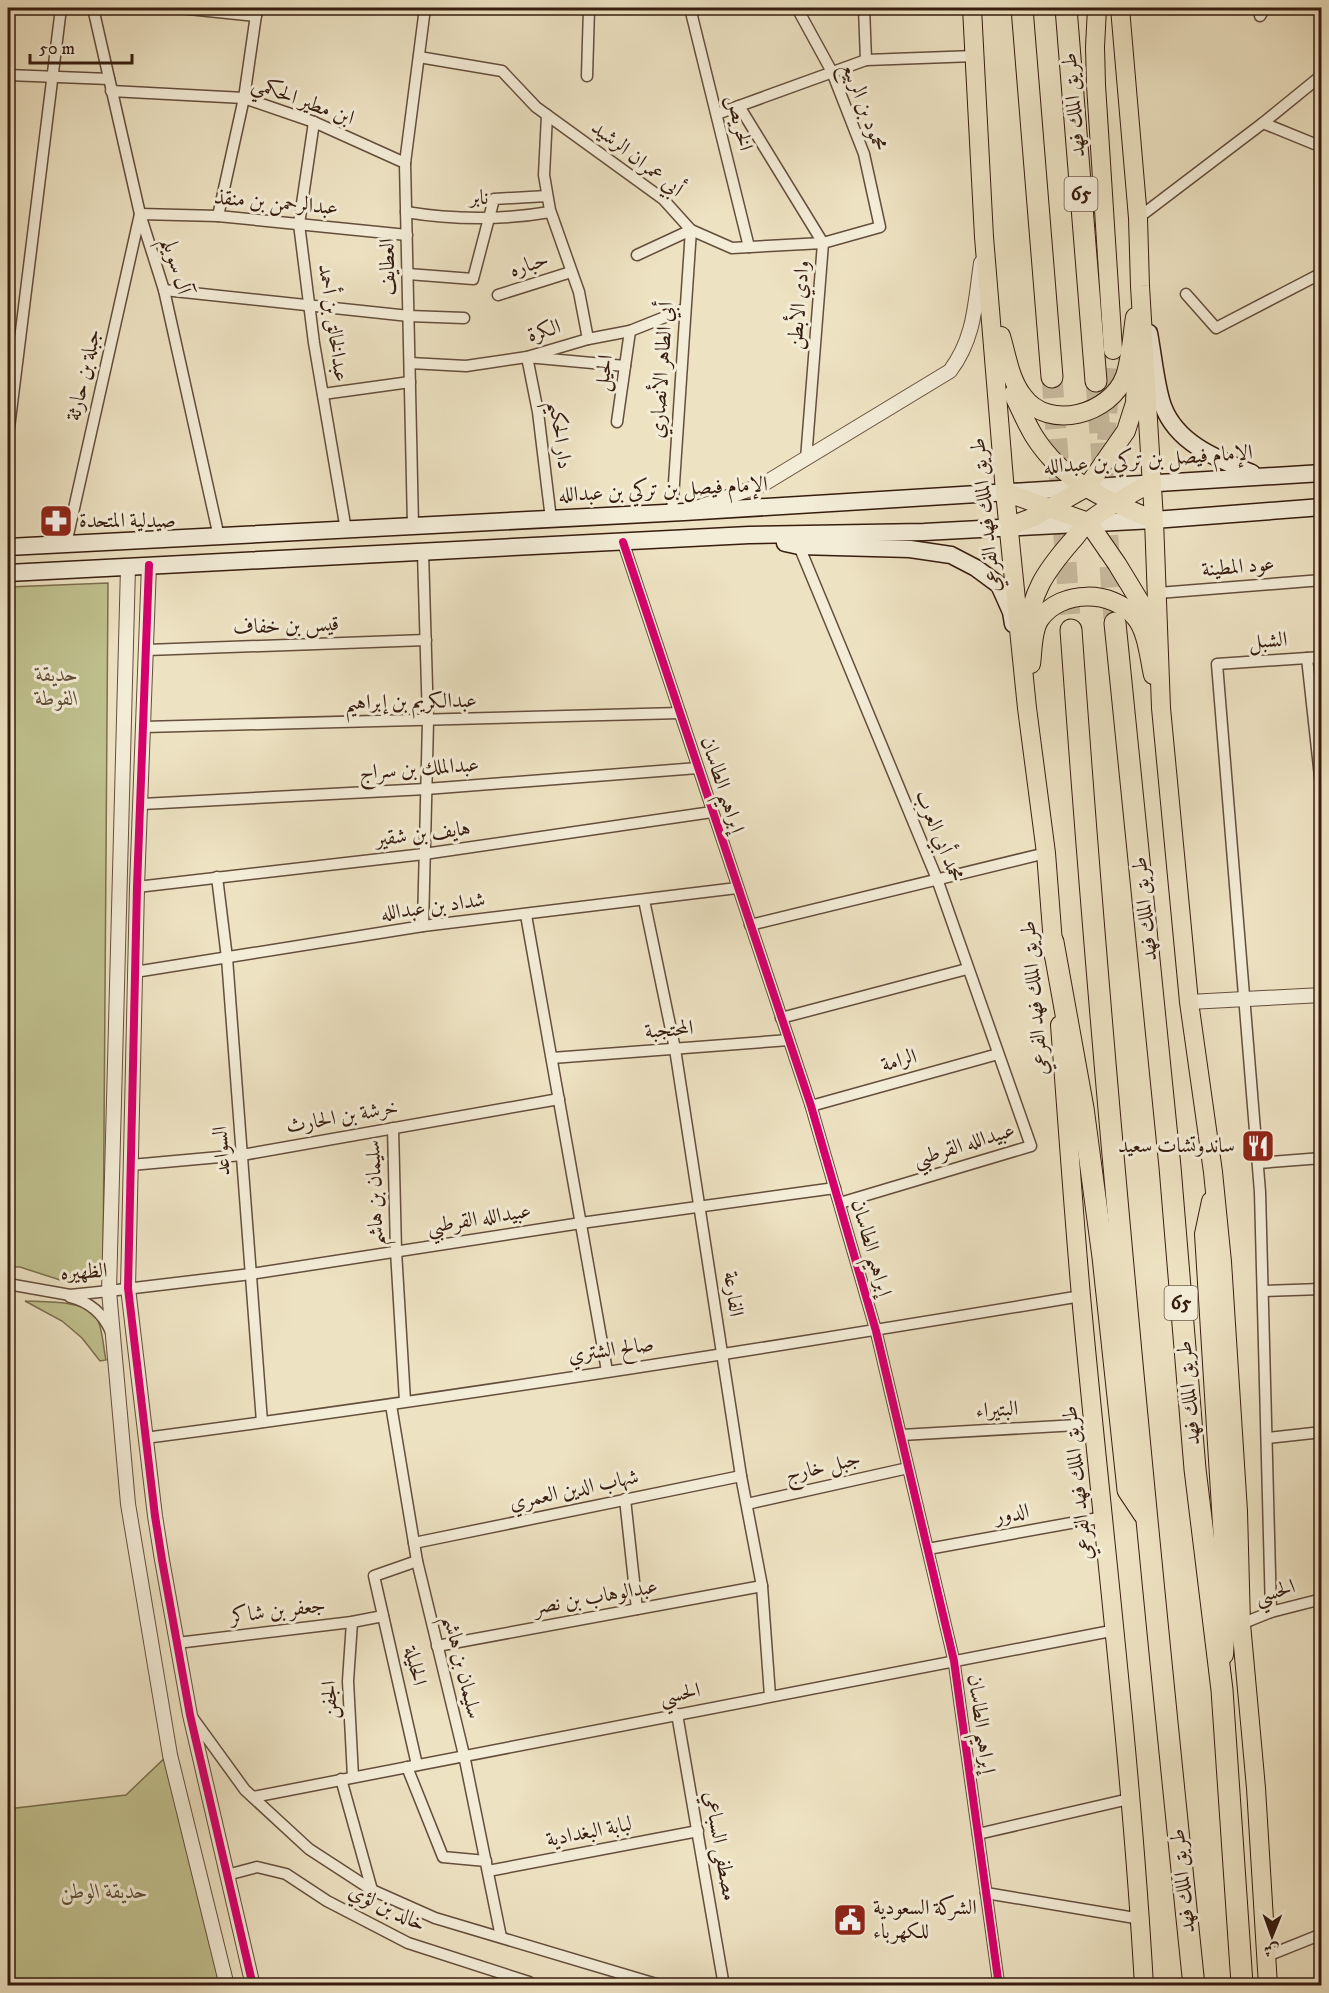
<svg xmlns="http://www.w3.org/2000/svg" width="1329" height="1993" font-family="'IM FELL DW Pica',Amiri,serif">
  <style>
    .green { fill: #c0c18e; stroke: #7b6f4e; stroke-width: 1.5 }
    .lines { fill: none; stroke-linecap: round; stroke-linejoin: round }
    .trunk-tunnel { stroke: #c8bb9e; stroke-width: 18; stroke-dasharray: 18 9; stroke-linecap: butt }
    .motorway-tunnel { stroke: #c8bb9e; stroke-width: 21; stroke-dasharray: 21 10; stroke-linecap: butt }
    .minor-casing { stroke: #644e3c; stroke-width: 13 }
    .tertiary-casing { stroke: #644e3c; stroke-width: 16 }
    .secondary-casing { stroke: #361d0f; stroke-width: 19 }
    .primary-casing { stroke: #361d0f; stroke-width: 20 }
    .trunk-casing { stroke: #361d0f; stroke-width: 20 }
    .motorway-casing { stroke: #361d0f; stroke-width: 23 }
    .minor { stroke: #f3ecd7; stroke-width: 10 }
    .tertiary { stroke: #f3ecd7; stroke-width: 14 }
    .secondary { stroke: #f3ecd7; stroke-width: 16 }
    .primary { stroke: #ede2c2; stroke-width: 18 }
    .trunk { stroke: #ede2c2; stroke-width: 18 }
    .motorway { stroke: #ede2c2; stroke-width: 21 }
    .cycleway-casing { stroke: #f3ecd7; stroke-width: 11 }
    .cycleway { stroke: #d6006c; stroke-width: 8 }
    .labels { text-anchor: middle; dominant-baseline: central; stroke-width: 6; stroke-linejoin: round; paint-order: stroke }
    .shield { fill: #f3ecd7; stroke: #6f5b4b; stroke-width: 1.5 }
    .shield-label { font-size: 20px; font-weight: bold; fill: #361d0f }
    .street-label { font-size: 21px; fill: #361d0f; stroke: #f3ecd7 }
    .poi-label { font-size: 21px; fill: #361d0f; stroke: #f3ecd7; text-anchor: start }
    .park-label { font-size: 21px; font-style: italic; fill: #5f4e35; stroke: #f3ecd7 }
  </style>
  <rect width="100%" height="100%" fill="#ede2c2"/>
  <filter id="stains"><feTurbulence type="fractalNoise" baseFrequency=".00333" numOctaves="4"/><feColorMatrix values="0 0 0 0 .2 0 0 0 0 .09 0 0 0 0 .02 0 0 0 .5 -.17"/></filter>
  <radialGradient id="worn" r=".72"><stop offset=".6" stop-color="#630" stop-opacity="0"/><stop offset="1" stop-color="#630" stop-opacity=".3"/></radialGradient>
  <g class="green">
    <path d="M108,583L103,1270L60,1280L20,1267H8V587Z"/>
    <path d="M25,1301C41,1302 90,1300 97,1318C103,1330 103,1347 106,1360L100,1361L82,1338L62,1321Z"/>
    <path d="M170,1753L228,1985H8V1809L126,1795Z"/>
  </g>
  <g class="lines">
    <path class="trunk-tunnel" d="M1104,467L1113,350"/>
    <g class="motorway-tunnel">
      <path d="M1052,377L1071,630"/>
      <path d="M1096,381L1114,619"/>
    </g>
    <defs>
      <g id="minor">
        <path d="M93,8L140,214L164,290L219,537"/>
        <path d="M179,8L256,16"/>
        <path d="M690,8L749,247"/>
        <path d="M864,8L866,60"/>
        <path d="M1260,16L1265,8"/>
        <path d="M419,57L502,71L536,107L663,199L691,230L732,248L823,243L880,227L864,154L832,72L797,8"/>
        <path d="M8,75L109,79"/>
        <path d="M587,76L589,8"/>
        <path d="M111,91L244,98L314,122L405,163"/>
        <path d="M739,106L823,243L806,459"/>
        <path d="M717,114L866,60L975,56"/>
        <path d="M547,115L544,175L550,210L579,292L588,339"/>
        <path d="M314,122L299,224L314,343L346,530"/>
        <path d="M1263,123L1322,147"/>
        <path d="M406,212C454,220 503,220 550,212"/>
        <path d="M218,216L244,98L257,8"/>
        <path d="M1138,218L1263,123L1322,75"/>
        <path d="M637,255L691,230L672,513"/>
        <path d="M408,274L473,279L494,199L547,196"/>
        <path d="M164,290L409,316L464,318"/>
        <path d="M1186,294L1216,328L1322,273"/>
        <path d="M498,295L571,272"/>
        <path d="M410,363L466,366L527,357L588,339L630,331L685,309"/>
        <path d="M323,394L410,382"/>
        <path d="M617,422L630,331"/>
        <path d="M8,436L61,8"/>
        <path d="M551,519L538,412L527,357L625,366"/>
        <path d="M413,526L405,163L425,8"/>
        <path d="M623,542L811,1106L876,1331L954,1661L999,1986"/>
        <path d="M66,544L140,214L218,216L407,235"/>
        <path d="M799,546L937,879L1031,1146L840,1203"/>
        <path d="M1158,593L1322,580"/>
        <path d="M147,650L426,640"/>
        <path d="M1307,658L1322,795"/>
        <path d="M144,727L680,713"/>
        <path d="M142,804L426,789L698,768"/>
        <path d="M217,877L227,958L262,1422"/>
        <path d="M137,887L424,854L712,812"/>
        <path d="M644,900L675,1049L741,1476L762,1586L770,1696"/>
        <path d="M526,915L607,1371"/>
        <path d="M750,925L1046,853"/>
        <path d="M423,926L428,721L423,552"/>
        <path d="M135,972L423,926L737,888"/>
        <path d="M781,1018L967,969"/>
        <path d="M552,1058L789,1040"/>
        <path d="M811,1106L998,1054"/>
        <path d="M393,1128L396,1251L405,1401"/>
        <path d="M1258,1163L1322,1158"/>
        <path d="M131,1165L242,1155L559,1099"/>
        <path d="M8,1284L70,1295L109,1291L251,1274L581,1223L835,1188"/>
        <path d="M1263,1291L1322,1289"/>
        <path d="M70,1297C90,1302 103,1313 111,1332"/>
        <path d="M391,1405L417,1561L464,1755L501,1937"/>
        <path d="M901,1435L1095,1424"/>
        <path d="M145,1438C458,1397 770,1348 1081,1296"/>
        <path d="M1267,1438L1322,1432"/>
        <path d="M625,1499L637,1609"/>
        <path d="M747,1504L908,1468"/>
        <path d="M414,1543L741,1476"/>
        <path d="M928,1549L1104,1517"/>
        <path d="M1271,1612L1260,1192L1217,664L1322,657"/>
        <path d="M352,1622L348,1681L353,1777"/>
        <path d="M1241,1624L1271,1612L1322,1599"/>
        <path d="M177,1643L352,1622L383,1616"/>
        <path d="M437,1646L762,1586"/>
        <path d="M677,1714L724,1986"/>
        <path d="M192,1717L245,1790L309,1849L372,1890L435,1918L663,1986"/>
        <path d="M417,1765L374,1576L417,1561"/>
        <path d="M407,1767L443,1857L486,1861"/>
        <path d="M341,1779L372,1890"/>
        <path d="M253,1797L1116,1630"/>
        <path d="M978,1834L1129,1799"/>
        <path d="M488,1871L698,1831"/>
        <path d="M227,1875L257,1867L286,1874L327,1901L408,1943L529,1982L533,1986"/>
        <path d="M986,1893L1141,1919"/>
        <path d="M1267,1956L1322,1934"/>
      </g>
      <g id="tertiary">
        <path d="M696,508L762,485L950,371C975,338 975,303 981,263"/>
        <path d="M149,565L137,887L128,1288L155,1516L162,1560L190,1715L253,1986"/>
        <path d="M128,567L109,1291L128,1504L170,1755L227,1986"/>
        <path d="M1189,1002L1322,995"/>
      </g>
      <g id="secondary">
        <path d="M1149,333C1153,353 1156,387 1163,406C1177,444 1218,459 1252,473"/>
        <path d="M785,543L799,546L910,549L951,555L976,568L999,585L1011,612L1013,624"/>
        <path d="M8,547L684,512L1322,473"/>
        <path d="M8,573L749,535L924,532L1154,520L1322,507"/>
      </g>
      <g id="primary">
        <path d="M972,8L984,237L1005,492L1027,708L1046,853L1054,956"/>
        <path d="M1120,8L1138,218L1140,286L1154,520L1161,708L1189,1002L1213,1172L1222,1262L1238,1511L1241,1624L1256,1788L1268,1986"/>
        <path d="M1001,336C1007,356 1010,380 1023,396C1049,432 1111,414 1125,376C1131,358 1132,336 1135,317"/>
        <path d="M1013,394C1020,408 1026,423 1034,436C1062,481 1107,501 1154,520"/>
        <path d="M1005,492L1088,522L1117,564L1145,610L1151,632"/>
        <path d="M1010,526L1034,517L1087,487L1126,431L1135,403L1136,379"/>
        <path d="M1028,633C1030,593 1046,571 1071,542C1077,536 1082,527 1089,521C1108,506 1131,494 1152,482"/>
        <path d="M1031,664C1033,650 1032,630 1040,619C1061,589 1113,590 1135,617C1147,631 1149,657 1153,675"/>
        <path d="M1060,1025C1067,1115 1073,1206 1081,1296C1102,1526 1131,1755 1144,1986"/>
        <path d="M1211,1201L1204,1234L1227,1605L1224,1655"/>
      </g>
      <path id="trunk" d="M1097,8L1095,47L1096,85L1113,350"/>
      <g id="motorway">
        <path d="M1022,8L1052,377"/>
        <path d="M1066,8L1096,381"/>
        <path d="M1115,623L1170,1167L1195,1469L1222,1690L1242,1984"/>
        <path d="M1071,630C1103,1083 1147,1534 1194,1986"/>
        <path d="M1053,942L1083,1108L1103,1257L1128,1490L1144,1514"/>
      </g>
    </defs>
    <use href="#minor" class="minor-casing"/>
    <use href="#tertiary" class="tertiary-casing"/>
    <use href="#secondary" class="secondary-casing"/>
    <use href="#primary" class="primary-casing"/>
    <use href="#trunk" class="trunk-casing"/>
    <use href="#motorway" class="motorway-casing"/>
    <use href="#minor" class="minor"/>
    <use href="#tertiary" class="tertiary"/>
    <use href="#secondary" class="secondary"/>
    <use href="#primary" class="primary"/>
    <use href="#trunk" class="trunk"/>
    <use href="#motorway" class="motorway"/>
    <defs>
      <g id="cycleway">
        <path d="M623,542L811,1106L876,1331L954,1661L999,1986"/>
        <path d="M149,565L137,887L128,1288L155,1516L162,1560L190,1715L253,1986"/>
      </g>
    </defs>
    <use href="#cycleway" class="cycleway-casing"/>
    <use href="#cycleway" class="cycleway"/>
  </g>
  <defs>
    <symbol id="pharmacy-square" viewBox="-11 -11 22 22"><rect x="-9" y="-9" width="18" height="18" rx="4" fill="#8f2418" stroke="#f3ecd7"/><path d="M-2-6h4v4h4v4h-4v4h-4v-4h-4v-4h4Z" fill="#fff"/></symbol>
    <symbol id="restaurant-square" viewBox="-11 -11 22 22"><rect x="-9" y="-9" width="18" height="18" rx="4" fill="#8f2418" stroke="#f3ecd7"/><path d="M-5-6h1v4h1v-4h1v4h1v-4h1v5L-1.5 .5V6h-2V.5L-5-1ZM5-6V6H3V1.5H1.5Q1.5-4 5-6Z" fill="#fff"/></symbol>
    <symbol id="civic-square" viewBox="-11 -11 22 22"><rect x="-9" y="-9" width="18" height="18" rx="4" fill="#8f2418" stroke="#f3ecd7"/><path d="M-.6-6.5H3V-4.5H.6V-3L4-1V1h2V6H-6V1h2V-1L-.6-3ZM-1.2 2.5V6h2.4V2.5Z" fill="#fff"/></symbol>
  </defs>
  <g fill-rule="evenodd">
    <use href="#pharmacy-square" x="37" y="502" width="38" height="38"/>
    <use href="#restaurant-square" x="1239" y="1127" width="38" height="38"/>
    <use href="#civic-square" x="831" y="1901" width="38" height="38"/>
  </g>
  <g class="labels">
    <g class="shield">
      <rect x="1064.5" y="177" width="33" height="34" rx="4.5"/>
      <rect x="1164.5" y="1286" width="33" height="34" rx="4.5"/>
    </g>
    <g class="shield-label">
      <text x="1081" y="194">65</text>
      <text x="1181" y="1303">65</text>
    </g>
    <g class="street-label">
      <text transform="translate(303 101) rotate(20)">ابن مطير الحكمي</text>
      <text transform="translate(1074 105) rotate(-95)">طريق الملك فهد</text>
      <text transform="translate(864 107) rotate(69)">محمود بن الربيع</text>
      <text transform="translate(739 123) rotate(76)">الخريص</text>
      <text transform="translate(637 159) rotate(38)">أبي عمران الرشيد</text>
      <text x="479" y="198">نابر</text>
      <text transform="translate(276 203) rotate(5)">عبدالرحمن بن منقذ</text>
      <text transform="translate(529 265) rotate(-18)">حباره</text>
      <text transform="translate(176 266) rotate(74)">آل سويلم</text>
      <text transform="translate(388 267) rotate(-91)">العطايف</text>
      <text transform="translate(799 305) rotate(-85)">وادي الأبطن</text>
      <text transform="translate(333 323) rotate(82)">عبدالخالق بن أحمد</text>
      <text transform="translate(544 331) rotate(-16)">الكرة</text>
      <text transform="translate(662 370) rotate(-86)">أبي الطاهر الأنصاري</text>
      <text transform="translate(604 373) rotate(-82)">الحيل</text>
      <text transform="translate(84 375) rotate(-77)">جبلة بن حارثة</text>
      <text transform="translate(560 435) rotate(82)">دار الحكيم</text>
      <text transform="translate(1148 460) rotate(-4)">الإمام فيصل بن تركي بن عبدالله</text>
      <text transform="translate(663 490) rotate(-3)">الإمام فيصل بن تركي بن عبدالله</text>
      <text transform="translate(986 515) rotate(-96)">طريق الملك فهد الفرعي</text>
      <text transform="translate(1238 567) rotate(-5)">عود المطينة</text>
      <text transform="translate(286 626) rotate(-2)">قيس بن خفاف</text>
      <text transform="translate(1268 641) rotate(-4)">الشبل</text>
      <text transform="translate(411 702) rotate(-1)">عبدالكريم بن إبراهيم</text>
      <text transform="translate(419 769) rotate(-4)">عبدالملك بن سراج</text>
      <text transform="translate(722 785) rotate(72)">إبراهيم الطاسان</text>
      <text transform="translate(423 834) rotate(-7)">هايف بن شقير</text>
      <text transform="translate(939 836) rotate(68)">محمد أبي العرب</text>
      <text transform="translate(433 907) rotate(-8)">شداد بن عبدالله</text>
      <text transform="translate(1145 909) rotate(-96)">طريق الملك فهد</text>
      <text transform="translate(1035 998) rotate(-95)">طريق الملك فهد الفرعي</text>
      <text transform="translate(669 1030) rotate(-4)">المحتجبة</text>
      <text transform="translate(899 1061) rotate(-15)">الرامة</text>
      <text transform="translate(342 1117) rotate(-10)">خرشة بن الحارث</text>
      <text transform="translate(964 1145) rotate(-17)">عبيدالله القرطبي</text>
      <text transform="translate(222 1151) rotate(-94)">السواعد</text>
      <text transform="translate(375 1193) rotate(-92)">سليمان بن هاشم</text>
      <text transform="translate(479 1219) rotate(-9)">عبيدالله القرطبي</text>
      <text transform="translate(871 1248) rotate(74)">إبراهيم الطاسان</text>
      <text transform="translate(84 1272) rotate(-3)">الظهيره</text>
      <text transform="translate(733 1294) rotate(82)">الفارعة</text>
      <text transform="translate(611 1350) rotate(-8)">صالح الشتري</text>
      <text transform="translate(1189 1393) rotate(-95)">طريق الملك فهد</text>
      <text transform="translate(997 1410) rotate(-3)">البتيراء</text>
      <text transform="translate(823 1467) rotate(-13)">جبل خارج</text>
      <text transform="translate(1078 1483) rotate(-96)">طريق الملك فهد الفرعي</text>
      <text transform="translate(574 1490) rotate(-12)">شهاب الدين العمري</text>
      <text transform="translate(1012 1514) rotate(-10)">الدور</text>
      <text transform="translate(1275 1592) rotate(-17)">الحسي</text>
      <text transform="translate(596 1597) rotate(-10)">عبدالوهاب بن نصر</text>
      <text transform="translate(278 1611) rotate(-7)">جعفر بن شاكر</text>
      <text transform="translate(415 1666) rotate(77)">الحليلة</text>
      <text transform="translate(462 1667) rotate(76)">سليمان بن هاشم</text>
      <text transform="translate(680 1694) rotate(-11)">الحسي</text>
      <text transform="translate(330 1700) rotate(-92)">الجفن</text>
      <text transform="translate(981 1724) rotate(82)">إبراهيم الطاسان</text>
      <text transform="translate(589 1832) rotate(-11)">لبابة البغدادية</text>
      <text transform="translate(720 1846) rotate(80)">مصطفى السباعي</text>
      <text transform="translate(1183 1881) rotate(-96)">طريق الملك فهد</text>
      <text transform="translate(387 1908) rotate(26)">خالد بن لؤي</text>
    </g>
    <g class="poi-label">
      <text x="79" y="521">صيدلية المتحدة</text>
      <text x="1235" y="1146" text-anchor="end">ساندوتشات سعيد</text>
      <text x="873" y="1908">الشركة السعودية<tspan x="873" dy="24">للكهرباء</tspan></text>
    </g>
    <g class="park-label">
      <text x="57" y="675">حديقة<tspan x="57" dy="24">الفوطة</tspan></text>
      <text x="104" y="1892">حديقة الوطن</text>
    </g>
  </g>
  <rect width="1329" height="1993" fill="none" stroke="#ede2c2" stroke-width="30"/>
  <rect x="9" y="9" width="1311" height="1975" fill="none" stroke="#361d0f" stroke-width="3"/>
  <rect x="15" y="15" width="1299" height="1963" fill="none" stroke="#361d0f" stroke-width="1.5"/>
  <g transform="translate(1272 1936) rotate(181)" stroke="#f3ecd7" stroke-width="4.5" paint-order="stroke">
  <path d="M0-4.5L10 22L0 15L-10 22Z" fill="#361d0f"/>
  <text y="-9" font-size="16" font-weight="bold" text-anchor="middle" fill="#361d0f">ش</text>
  </g>
  <path d="M30 54v9h102v-9" fill="none" stroke="#361d0f" stroke-width="3"/>
  <text x="39" y="54" font-size="18" fill="#361d0f" stroke="#f3ecd7" stroke-width="4.5" paint-order="stroke">50 m</text>
  <rect width="100%" height="100%" filter="url(#stains)"/>
  <rect width="100%" height="100%" fill="url(#worn)"/>
</svg>
